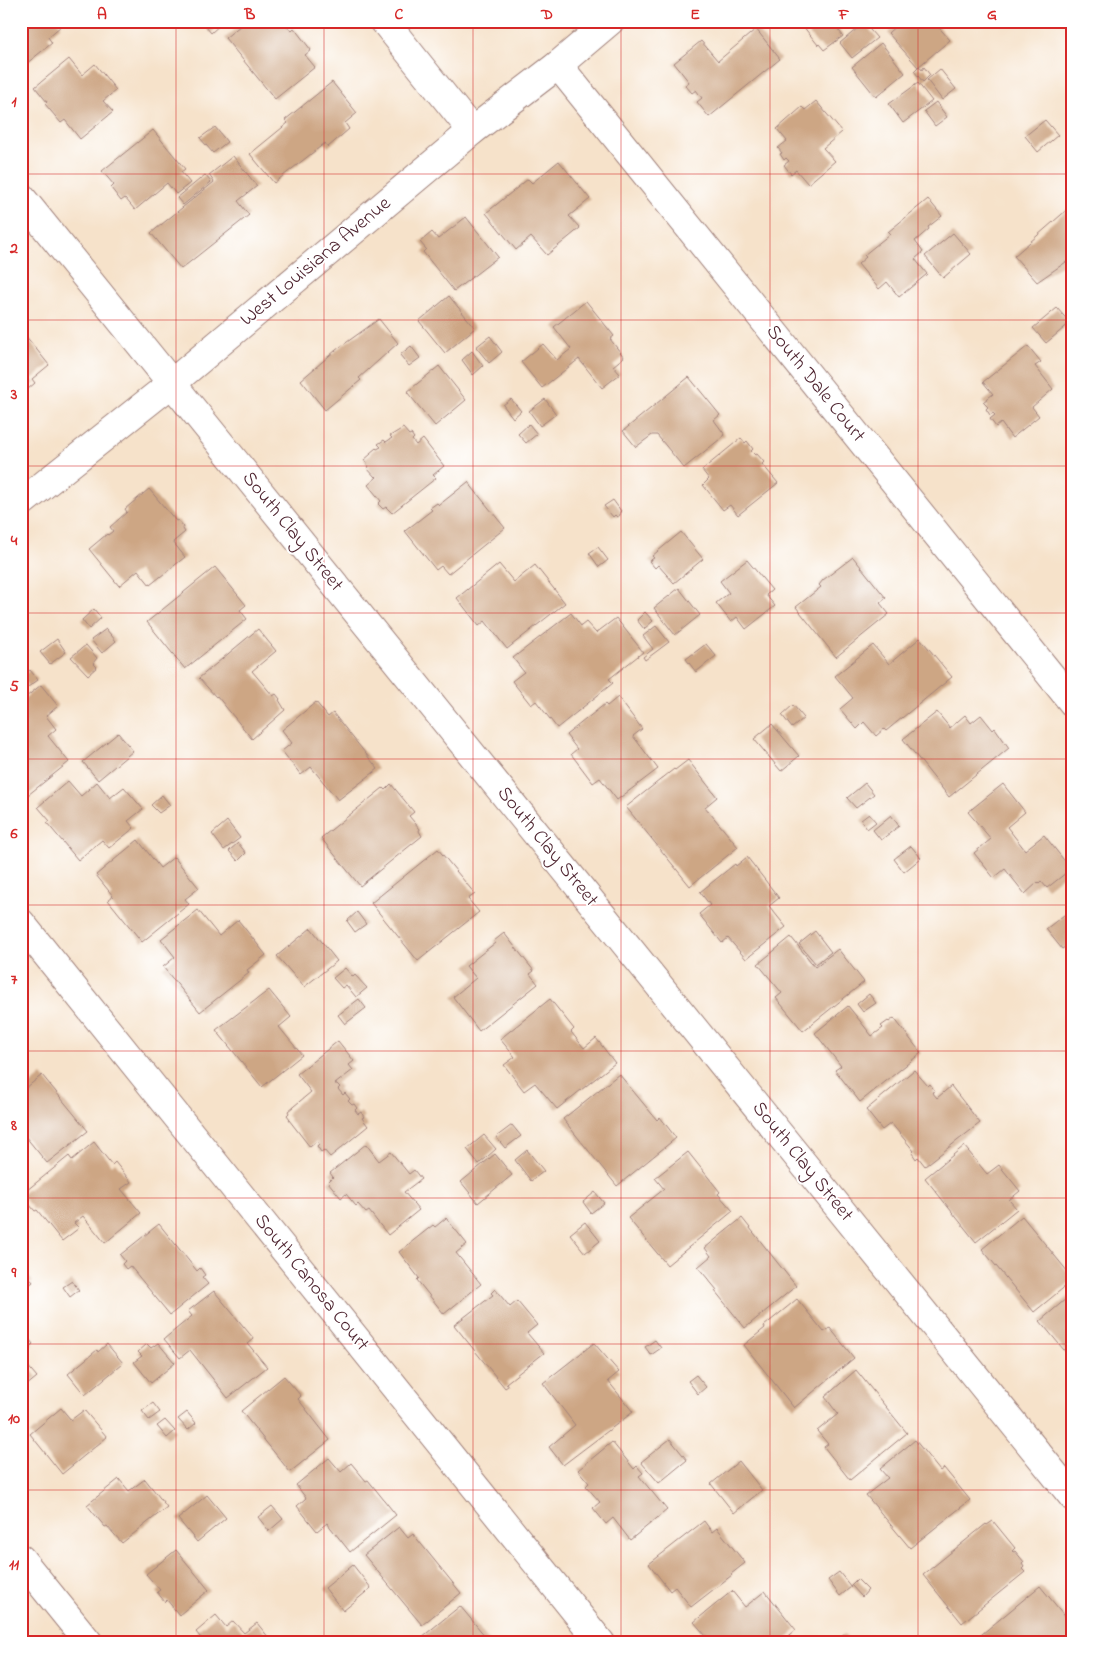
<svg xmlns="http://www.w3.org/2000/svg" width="1094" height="1664" font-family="'Indie Flower',sans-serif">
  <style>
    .building { fill: #cda684 }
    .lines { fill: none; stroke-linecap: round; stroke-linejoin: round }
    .minor-casing { stroke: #a0807a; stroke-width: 30 }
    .minor { stroke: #fff; stroke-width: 28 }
    .grid { fill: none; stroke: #d62828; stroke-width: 1; stroke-opacity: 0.55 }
    .labels { text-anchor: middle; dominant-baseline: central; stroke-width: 4; stroke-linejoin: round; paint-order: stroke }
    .street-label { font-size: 20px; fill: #4a1f2b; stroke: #fff }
    .neatline { fill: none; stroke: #d62828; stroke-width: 2 }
    .grid-label { font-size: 16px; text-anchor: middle; font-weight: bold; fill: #d62828 }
  </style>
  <rect width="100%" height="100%" fill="#fff"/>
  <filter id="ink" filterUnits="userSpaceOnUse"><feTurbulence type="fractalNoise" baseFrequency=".02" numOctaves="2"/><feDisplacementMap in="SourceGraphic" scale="10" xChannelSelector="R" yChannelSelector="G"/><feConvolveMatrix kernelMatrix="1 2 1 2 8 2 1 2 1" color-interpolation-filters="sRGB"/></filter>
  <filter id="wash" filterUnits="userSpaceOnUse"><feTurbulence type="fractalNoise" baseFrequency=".0096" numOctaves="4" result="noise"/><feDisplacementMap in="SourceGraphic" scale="20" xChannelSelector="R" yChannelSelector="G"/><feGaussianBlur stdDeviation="1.12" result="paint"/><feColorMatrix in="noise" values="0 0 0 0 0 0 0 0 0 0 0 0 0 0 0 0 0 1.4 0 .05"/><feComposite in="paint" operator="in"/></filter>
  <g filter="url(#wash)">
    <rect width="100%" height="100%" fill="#f6e2ca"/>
    <g id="blocks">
      <g class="building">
        <path d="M21,21H57L61,26L48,37L52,43L21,68Z"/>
        <path d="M201,21H228L223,25L222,23L211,33Z"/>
        <path d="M246,21H283L291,31L294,28L311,50L305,55L315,67L275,99L225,38Z"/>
        <path d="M799,21H846L837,28L843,36L824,50L819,44L818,45Z"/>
        <path d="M901,21H933L950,40L918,67L888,33Z"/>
        <path d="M864,23L877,38L852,58L840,43Z"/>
        <path d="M756,29L780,59L709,117L697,102L702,98L696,90L692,93L685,85L689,82L674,63L701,41L718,61Z"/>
        <path d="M881,43L905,73L876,97L852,67Z"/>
        <path d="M69,59L82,75L95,64L116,90L103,101L113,112L80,139L65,120L61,123L45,104L47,102L35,87Z"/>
        <path d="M919,66L922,70L924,67L930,75L923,82L914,71Z"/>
        <path d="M940,69L956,89L942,100L927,80Z"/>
        <path d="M332,82L357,113L345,123L349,129L328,147L325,143L274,183L250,154L288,123L285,120Z"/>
        <path d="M918,83L932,101L903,123L889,104Z"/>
        <path d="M816,101L842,132L823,148L835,161L808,184L796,170L791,174L784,165L789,161L786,158L784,160L780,154L782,153L778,148L787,141L777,129L802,107L805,110Z"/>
        <path d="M936,102L947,117L935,126L924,111Z"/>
        <path d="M1045,120L1058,135L1038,152L1025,136Z"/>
        <path d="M215,127L227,142L213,153L200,138Z"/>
        <path d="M153,130L185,169L181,172L190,183L176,194L167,183L135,210L125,198L121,201L111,188L114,185L102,171Z"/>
        <path d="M233,156L257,186L238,201L249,215L181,269L151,233L214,182L209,175Z"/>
        <path d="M559,161L590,199L569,216L580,228L547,255L531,237L516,250L486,213L528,179L532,183Z"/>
        <path d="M205,175L211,182L183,205L177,198Z"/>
        <path d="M928,199L942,216L928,227L929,229L915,241L923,252L915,259L927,274L899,297L887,282L879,289L858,264L866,257L864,255L890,234L888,232Z"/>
        <path d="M1069,208L1073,212V262L1069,265L1066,262L1037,282L1014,256Z"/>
        <path d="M466,217L498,257L454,291L423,252L426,249L420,242L432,232L438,239Z"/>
        <path d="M953,233L971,254L943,278L925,256Z"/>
        <path d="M449,296L475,328L445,353L419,321Z"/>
        <path d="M586,301L614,336L610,339L624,357L613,366L620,374L602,388L579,359L542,388L521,362L543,344L557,360L571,349L554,327Z"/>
        <path d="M1057,308L1070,323L1046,343L1033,328Z"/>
        <path d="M379,319L398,343L359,378L361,380L325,410L301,380L336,350Z"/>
        <path d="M21,330L49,365L32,379L35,383L21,395Z"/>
        <path d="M490,336L502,352L489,363L476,347Z"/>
        <path d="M411,346L420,358L409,366L400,355Z"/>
        <path d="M1028,346L1041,362L1035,366L1053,389L1032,407L1039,416L1012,438L1001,423L996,427L990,419L995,415L993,413L990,415L986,409L988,407L983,402L993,394L983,382Z"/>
        <path d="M472,351L483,366L473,375L462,360Z"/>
        <path d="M439,366L466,400L435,426L407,392Z"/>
        <path d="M689,377L720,415L714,420L725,435L684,468L657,435H652L636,447L623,431Z"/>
        <path d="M511,399L521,411L513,418L503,405Z"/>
        <path d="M545,399L556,414L540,426L529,411Z"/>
        <path d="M529,424L537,434L526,443L518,434Z"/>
        <path d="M403,428L409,435L411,434L414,438L412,440L416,445L423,439L444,466L433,475L436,478L392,513L386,507L383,509L378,504L381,501L368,485L377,477L376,476L375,477L367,468L369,467L364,460L371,454L370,453L376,448L377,449L381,447L378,444L384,440L386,442L392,438L390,436Z"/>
        <path d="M741,438L745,443L747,441L753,449L751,451L755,455L757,454L764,462L762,464L778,483L738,515L730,505L723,510L703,485L709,479L702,470Z"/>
        <path d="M468,482L505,528L448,574L441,566L436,570L405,531L432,510L430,508L437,503L439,505Z"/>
        <path d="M149,489L176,521L178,520L184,527L183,529L185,532L173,542L185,557L150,585L138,570L119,586L89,549L107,534L108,535L113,531L110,527L127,512L125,509Z"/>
        <path d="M613,500L621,511L620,512V515L617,517L615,515L613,517L604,506Z"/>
        <path d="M681,532L703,559L674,583L658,565L655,568L649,561L654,558L652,556Z"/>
        <path d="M598,547L608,560L599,567L589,553Z"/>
        <path d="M853,557L886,598L880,603L889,614L836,657L796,607L821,587L819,585L823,580Z"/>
        <path d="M747,560L772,590L766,595L775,606L746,629L737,617L731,622L716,603L729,593L720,581Z"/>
        <path d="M499,564L514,582L535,565L565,603L507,649L485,621L479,626L457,598Z"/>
        <path d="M215,567L246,605L240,610L247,619L185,669L147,622Z"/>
        <path d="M679,588L700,615L675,635L654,608Z"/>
        <path d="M94,609L101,618L89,629L82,620Z"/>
        <path d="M645,612L653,621L644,629L637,620Z"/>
        <path d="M571,613L581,626L586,622L596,633L616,618L643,652L609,679L613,683L557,728L536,701L531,705L512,681L524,672L513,658Z"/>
        <path d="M656,626L669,642L645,660L643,657L653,649L643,636Z"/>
        <path d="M106,629L116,641L102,653L91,640Z"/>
        <path d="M258,629L276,651L252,671L273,696L276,694L280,699L279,700L285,710L252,739L217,696L216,697L199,678Z"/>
        <path d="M920,638L952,677L886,731L884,729L876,736L864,722L857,729L840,709L853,698L835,676L873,645L889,664Z"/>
        <path d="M57,639L66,652L50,664L40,652Z"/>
        <path d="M706,644L716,656L696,672L686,659Z"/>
        <path d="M86,645L97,658L93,663L97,667L88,675L71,657Z"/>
        <path d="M30,670L38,680L28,687L21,677Z"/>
        <path d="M41,685L58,706L46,716L56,729L48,736L69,762L28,795L21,786V728L25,725L21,720V701Z"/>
        <path d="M618,697L642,729L633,736L658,769L617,800L600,778L593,783L571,754L577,749L566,735L605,704L607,706Z"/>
        <path d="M316,702L328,717L333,713L378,769L338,800L311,767L301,775L282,751L292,743L282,730Z"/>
        <path d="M793,705L804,718L792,728L782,715Z"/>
        <path d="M937,712L950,728L965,715L971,723L981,715L993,730L995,728L1009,748L949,797L903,739Z"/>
        <path d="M772,724L799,756L781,771L754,739Z"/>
        <path d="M118,733L133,751L98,780L83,762Z"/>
        <path d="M688,760L717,797L705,807L738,847L690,886L626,807L674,769L675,770Z"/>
        <path d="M68,781L81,796L97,782L110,798L124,787L143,809L128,821L134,828L109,848L102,840L78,860L47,823L50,821L38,807Z"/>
        <path d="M865,783L874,794L856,808L847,798Z"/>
        <path d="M391,784L414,812L409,816L420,829L419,831L422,836L360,886L321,838L383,788L385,790Z"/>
        <path d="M1003,784L1025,812L1007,827L1025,850L1044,835L1071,869L1047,888L1041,881L1039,883L1038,882L1025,894L1005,869L994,878L974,853L991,839L968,812Z"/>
        <path d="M162,795L170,805L159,813L151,805Z"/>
        <path d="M869,814L876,822L867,829L861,820Z"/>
        <path d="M891,815L899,826L881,840L873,830Z"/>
        <path d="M227,821L240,838L224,850L212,834Z"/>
        <path d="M138,840L160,868L174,857L199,888L185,899L189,904L142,942L108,900L113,896L96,875Z"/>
        <path d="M238,843L246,853L238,861L229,851Z"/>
        <path d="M911,846L921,858L904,872L894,859Z"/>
        <path d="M438,849L475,894L468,899L479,912L418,961L371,903Z"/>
        <path d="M747,857L779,898L769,906L786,927L746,959L728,938L722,943L699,914L710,905L700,892L735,864L736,866Z"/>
        <path d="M1073,908V956L1065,947L1062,949L1046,929Z"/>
        <path d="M198,910L219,936L238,920L266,955L247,970L249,973L200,1012L163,967L175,957L161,939Z"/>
        <path d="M357,912L366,924L355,932L347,921Z"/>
        <path d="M311,928L337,961L304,987L277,956Z"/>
        <path d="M815,931L831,952L816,964L799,944Z"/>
        <path d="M504,933L534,971L530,974L538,984L479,1031L453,997L476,978L466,966L495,943L494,941Z"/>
        <path d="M791,937L815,967L838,949L864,982L803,1031L776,998L782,993L758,964Z"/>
        <path d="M345,968L353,977L355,975L367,988L356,997L346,985L342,988L333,978Z"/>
        <path d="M269,990L291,1017L279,1027L302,1055L262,1087L216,1030Z"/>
        <path d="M869,994L876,1003L863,1012L857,1004Z"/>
        <path d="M359,999L366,1008L345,1024L338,1015Z"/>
        <path d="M550,999L574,1029L571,1032L584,1048L596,1038L615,1063L557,1109L535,1083L524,1091L504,1065L515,1057L500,1039Z"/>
        <path d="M848,1006L872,1036L883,1028L881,1026L888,1021L889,1022L894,1018L921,1053L860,1102L835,1070L841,1066L815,1033Z"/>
        <path d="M338,1041L354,1061L349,1065L353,1070L335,1084H337L340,1087L338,1089L343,1095L345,1093L350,1099L348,1101L352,1105L354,1104L357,1108L355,1110L358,1114L361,1112L364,1117L362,1118L368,1126L330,1157L324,1150L321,1152L317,1146L319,1144L317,1141L310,1147L289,1120L290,1119L287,1115L289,1113L288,1111L311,1092L297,1074Z"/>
        <path d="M914,1070L928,1086L930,1084L935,1091L932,1092L937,1098L951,1086L980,1123L925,1166L918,1157L916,1159L912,1153L914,1151L891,1123L882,1130L866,1110Z"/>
        <path d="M619,1074L657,1120L660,1117L676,1138L617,1186L563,1119Z"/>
        <path d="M42,1075L88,1131L47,1163L25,1136L21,1140V1092Z"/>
        <path d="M512,1125L521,1136L505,1148L496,1137Z"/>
        <path d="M484,1135L496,1149L479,1164L467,1149Z"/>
        <path d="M94,1142L112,1165L115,1162L131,1182L121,1189L141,1213L105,1243L83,1216L74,1223L79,1228L62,1241L37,1210L35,1211L21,1195L69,1156L72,1160Z"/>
        <path d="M366,1144L379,1161L391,1152L409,1174L414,1170L421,1179L404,1192L419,1210L388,1235L369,1211L366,1213L358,1204L356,1206L346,1194L341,1198L328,1182L333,1177L330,1173Z"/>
        <path d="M964,1146L987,1174L999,1165L1020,1191L1009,1200L1017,1209L976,1242L925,1178Z"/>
        <path d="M527,1150L544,1171L531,1181L515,1160Z"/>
        <path d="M688,1152L720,1192L718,1194L733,1211L667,1265L628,1218L664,1189L655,1178Z"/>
        <path d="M495,1154L512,1175L478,1203L461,1182Z"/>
        <path d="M595,1192L604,1203L591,1213L583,1202Z"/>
        <path d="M1022,1216L1073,1278V1280L1034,1312L982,1249Z"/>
        <path d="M446,1218L467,1244L456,1253L481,1284L444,1314L417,1280L419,1278L399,1252L433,1225L435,1227Z"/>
        <path d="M742,1218L796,1286L745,1328L715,1291L717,1290L698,1267L711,1256L705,1248Z"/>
        <path d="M585,1222L600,1241L585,1253L570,1234Z"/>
        <path d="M159,1224L197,1271L200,1268L205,1275L202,1277L208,1284L170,1315L130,1266L126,1269L122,1264L125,1261L120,1255Z"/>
        <path d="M21,1267L33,1282L21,1291Z"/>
        <path d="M72,1281L79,1290L70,1297L63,1287Z"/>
        <path d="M495,1289L510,1307L517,1301L537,1325L527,1333L544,1353L506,1383L508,1386L505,1388L454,1325L493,1295L491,1293Z"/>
        <path d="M214,1291L254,1339L248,1344L267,1367L228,1398L190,1350L180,1358L164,1339L192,1316L188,1311Z"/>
        <path d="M1073,1293V1361L1040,1321Z"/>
        <path d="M797,1299L824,1332L830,1328L854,1358L794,1408L744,1345L765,1328L764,1326Z"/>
        <path d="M21,1329L33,1344L21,1353Z"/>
        <path d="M655,1340L661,1348L651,1355L645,1347Z"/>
        <path d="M158,1343L175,1363L151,1383L134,1362L142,1356L138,1352L147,1344L151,1348Z"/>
        <path d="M594,1343L619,1372L608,1381L633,1412L563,1465L549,1447L575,1425L543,1383Z"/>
        <path d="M107,1344L123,1363L85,1395L68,1374L97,1350L98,1352Z"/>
        <path d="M21,1358L37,1377L21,1390Z"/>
        <path d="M856,1370L907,1433L850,1480L824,1447L828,1444L817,1431L838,1414L825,1397Z"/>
        <path d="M696,1375L706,1387L698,1394L688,1381Z"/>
        <path d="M284,1376L301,1396L298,1399L330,1440L290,1472L241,1411Z"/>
        <path d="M153,1403L160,1412L149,1420L142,1411Z"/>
        <path d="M61,1408L71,1420L84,1410L107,1437L62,1474L30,1434Z"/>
        <path d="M187,1412L196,1423L188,1430L178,1419Z"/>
        <path d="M165,1420L175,1431L167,1438L157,1426Z"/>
        <path d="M670,1439L687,1460L659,1483L641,1462Z"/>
        <path d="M915,1440L940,1471L944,1468L970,1500L910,1548L866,1495L888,1478L880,1469Z"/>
        <path d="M612,1442L634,1469L637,1466L643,1473L639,1476L667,1510L630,1540L613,1518L606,1524L593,1508L600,1502L586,1486L589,1483L578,1470Z"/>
        <path d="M329,1458L341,1472L351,1463L366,1481L368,1480L396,1515L350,1552L327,1523L317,1531L297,1506L306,1498L296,1485Z"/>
        <path d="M739,1461L762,1490L734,1513L711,1484Z"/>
        <path d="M119,1479L129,1491L145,1479L167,1507L122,1543L107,1526L105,1527L87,1505Z"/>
        <path d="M207,1495L226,1518L197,1542L178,1519Z"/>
        <path d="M272,1506L283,1519L269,1531L258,1517Z"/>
        <path d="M704,1521L712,1532L717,1528L745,1563L731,1574L732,1575L691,1607L675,1587L670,1591L649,1564Z"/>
        <path d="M993,1521L1015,1548L1012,1551L1013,1552L1015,1551L1024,1562L1022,1564L1024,1567L1022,1569L1025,1572L962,1623L923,1575L986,1524L987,1525Z"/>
        <path d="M399,1527L408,1538L413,1534L461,1593L422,1625L364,1555Z"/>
        <path d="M176,1550L209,1590L179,1615L167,1600L165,1602L157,1592L160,1590L146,1574Z"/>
        <path d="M353,1565L371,1588L343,1611L325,1588Z"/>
        <path d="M839,1572L851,1587L840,1596L828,1580Z"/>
        <path d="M857,1579L868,1590L862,1597L851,1585Z"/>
        <path d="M1040,1586L1073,1626V1639L1068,1643H979L976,1639Z"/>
        <path d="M732,1591L745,1607L765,1591L796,1630L780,1643H712L694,1622Z"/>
        <path d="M460,1606L491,1643H408L413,1639L416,1642Z"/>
        <path d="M216,1615L226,1627L233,1621L244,1633L257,1623L273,1643H205L196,1632Z"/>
        <path d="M844,1634L850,1643H833Z"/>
      </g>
    </g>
  </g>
  <g filter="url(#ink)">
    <use href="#blocks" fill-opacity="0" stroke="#a0807a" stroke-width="1"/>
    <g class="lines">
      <defs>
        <g id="minor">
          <path d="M384,21L472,131"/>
          <path d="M558,65L1073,703"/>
          <path d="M21,197L1073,1497"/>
          <path d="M21,503L172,383L472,131L558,65L610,21"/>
          <path d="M21,923L601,1643"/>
          <path d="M21,1559L89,1643"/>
        </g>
      </defs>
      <use href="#minor" class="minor-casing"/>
      <use href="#minor" class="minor"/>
    </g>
  </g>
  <path class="grid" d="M176,21V1643M324,21V1643M473,21V1643M621,21V1643M770,21V1643M918,21V1643M21,174H1073M21,320H1073M21,466H1073M21,613H1073M21,759H1073M21,905H1073M21,1051H1073M21,1198H1073M21,1344H1073M21,1490H1073"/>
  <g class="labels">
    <g class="street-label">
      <text transform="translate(316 262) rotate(-40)">West Louisiana Avenue</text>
      <text transform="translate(815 384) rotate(51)">South Dale Court</text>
      <text transform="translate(292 532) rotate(51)">South Clay Street</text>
      <text transform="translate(547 847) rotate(51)">South Clay Street</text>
      <text transform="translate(802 1162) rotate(51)">South Clay Street</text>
      <text transform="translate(311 1283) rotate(51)">South Canosa Court</text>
    </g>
  </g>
  <rect width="1094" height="1664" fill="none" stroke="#fff" stroke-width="55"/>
  <rect x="28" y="28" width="1038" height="1608" class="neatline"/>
  <g class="grid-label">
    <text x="102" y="19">A</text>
    <text x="250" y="19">B</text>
    <text x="399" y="19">C</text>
    <text x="547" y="19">D</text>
    <text x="695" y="19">E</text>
    <text x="844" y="19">F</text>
    <text x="992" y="19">G</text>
    <text x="14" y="106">1</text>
    <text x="14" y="253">2</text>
    <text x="14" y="399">3</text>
    <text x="14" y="545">4</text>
    <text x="14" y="691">5</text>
    <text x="14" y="838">6</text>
    <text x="14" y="984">7</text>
    <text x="14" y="1130">8</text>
    <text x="14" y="1277">9</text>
    <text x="14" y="1423">10</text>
    <text x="14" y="1569">11</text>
  </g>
</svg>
